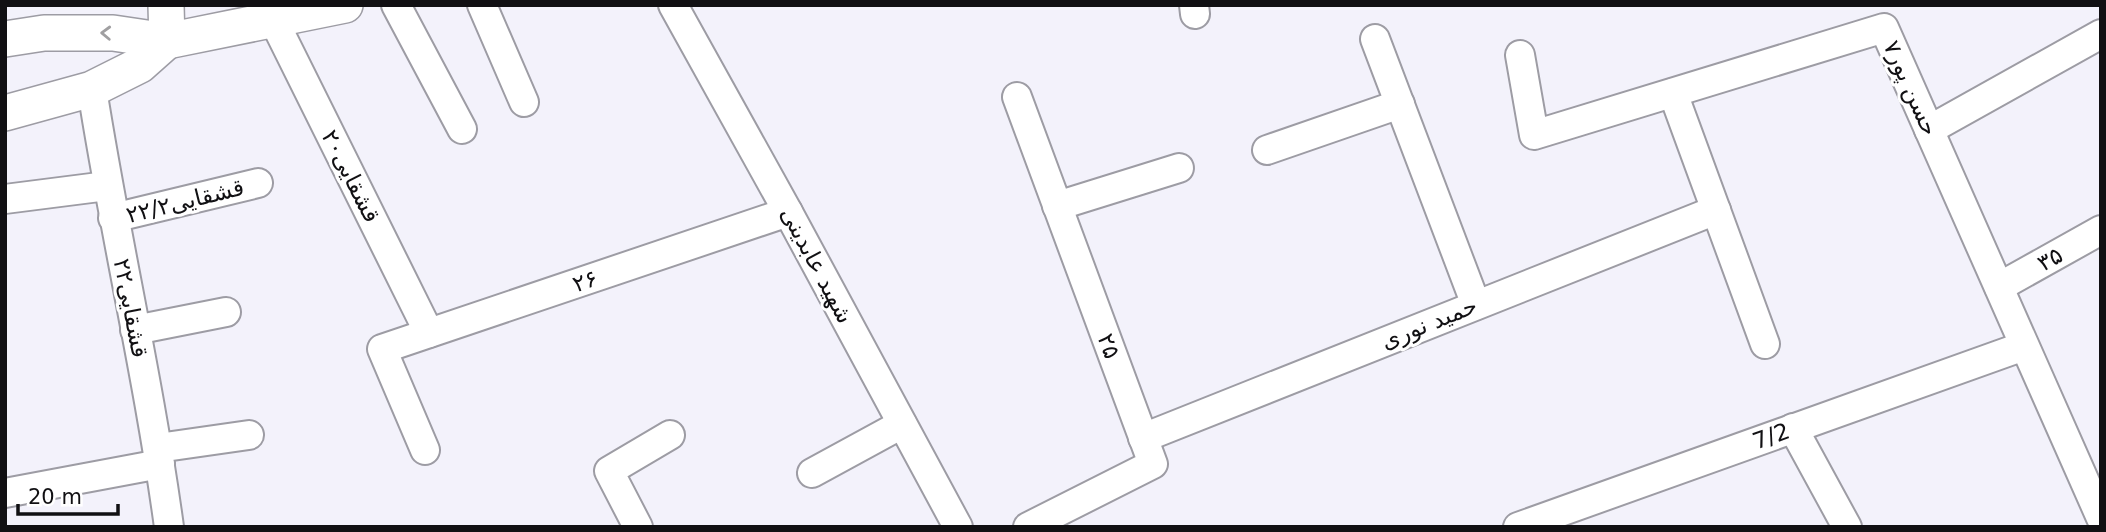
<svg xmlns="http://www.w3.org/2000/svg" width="2106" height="532" font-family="'DejaVu Sans',Vazirmatn,sans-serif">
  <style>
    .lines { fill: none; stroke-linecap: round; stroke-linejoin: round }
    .minor-casing { stroke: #9d9ca4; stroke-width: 32 }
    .tertiary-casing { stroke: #9d9ca4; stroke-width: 38 }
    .minor { stroke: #fff; stroke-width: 28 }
    .tertiary { stroke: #fff; stroke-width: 35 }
    .oneway { stroke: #a09fa1 }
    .labels { text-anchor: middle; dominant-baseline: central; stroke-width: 6; stroke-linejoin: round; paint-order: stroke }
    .street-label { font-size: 23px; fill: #111013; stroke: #fff }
  </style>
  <rect width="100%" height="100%" fill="#f3f2fb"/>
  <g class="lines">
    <defs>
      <g id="minor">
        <path d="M396,5L462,129"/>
        <path d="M482,5L524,102"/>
        <path d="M673,5L788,212L958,527"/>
        <path d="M1194,5L1195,14"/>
        <path d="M273,19L429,333"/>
        <path d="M1375,39L1476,305"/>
        <path d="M1520,55L1534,135L1884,28L2101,518"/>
        <path d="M92,89C115,236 149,380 169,527"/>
        <path d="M1673,93L1765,344"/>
        <path d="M1017,97L1153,464L1028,527"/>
        <path d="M1929,130L2101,34"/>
        <path d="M1267,150L1400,104"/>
        <path d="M5,199L107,186"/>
        <path d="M1057,206L1179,168"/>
        <path d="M113,218L258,183"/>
        <path d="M1999,287L2101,230"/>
        <path d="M135,330L226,312"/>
        <path d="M1793,428L1847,527"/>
        <path d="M1143,438L1716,210"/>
        <path d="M158,448L249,435"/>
        <path d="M425,450L382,349L788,212"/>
        <path d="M812,473L902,424"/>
        <path d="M5,493L160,464"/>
        <path d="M638,527L609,471L670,435"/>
        <path d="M1518,527L2024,346"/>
      </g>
      <g id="tertiary">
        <path d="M166,5L167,41"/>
        <path d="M5,39L44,33H113L167,41L345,5"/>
        <path d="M5,113L92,89L140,65L167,41"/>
      </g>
    </defs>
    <use href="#minor" class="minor-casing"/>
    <use href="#tertiary" class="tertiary-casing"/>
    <use href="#minor" class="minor"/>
    <use href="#tertiary" class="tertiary"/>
  </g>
  <defs><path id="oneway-chevron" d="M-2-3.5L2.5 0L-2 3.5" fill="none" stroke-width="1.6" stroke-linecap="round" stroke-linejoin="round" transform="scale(1.75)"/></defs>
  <use class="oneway" href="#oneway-chevron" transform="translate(106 33) rotate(-178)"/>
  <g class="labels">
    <g class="street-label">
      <text transform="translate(1911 88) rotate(66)">حسن پور۷</text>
      <text transform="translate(351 176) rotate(63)">۲۰قشقایی</text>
      <text transform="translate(185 201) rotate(-14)">۲۲/۲قشقایی</text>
      <text transform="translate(2050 259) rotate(-29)">۳۵</text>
      <text transform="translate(817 265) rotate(62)">شهید عابدینی</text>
      <text transform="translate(585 281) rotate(-19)">۲۶</text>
      <text transform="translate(131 308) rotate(79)">۲۲قشقایی</text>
      <text transform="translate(1429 323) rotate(-22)">حمید نوری</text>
      <text transform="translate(1109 346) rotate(70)">۲۵</text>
      <text transform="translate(1771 436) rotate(-20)">7/2</text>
    </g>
  </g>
  <rect width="2106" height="532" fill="none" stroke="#111013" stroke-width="14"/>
  <path d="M18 504v10h100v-10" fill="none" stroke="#111013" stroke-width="3.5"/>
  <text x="28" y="504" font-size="21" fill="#111013" stroke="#ffffff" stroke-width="5" paint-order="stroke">20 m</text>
</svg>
